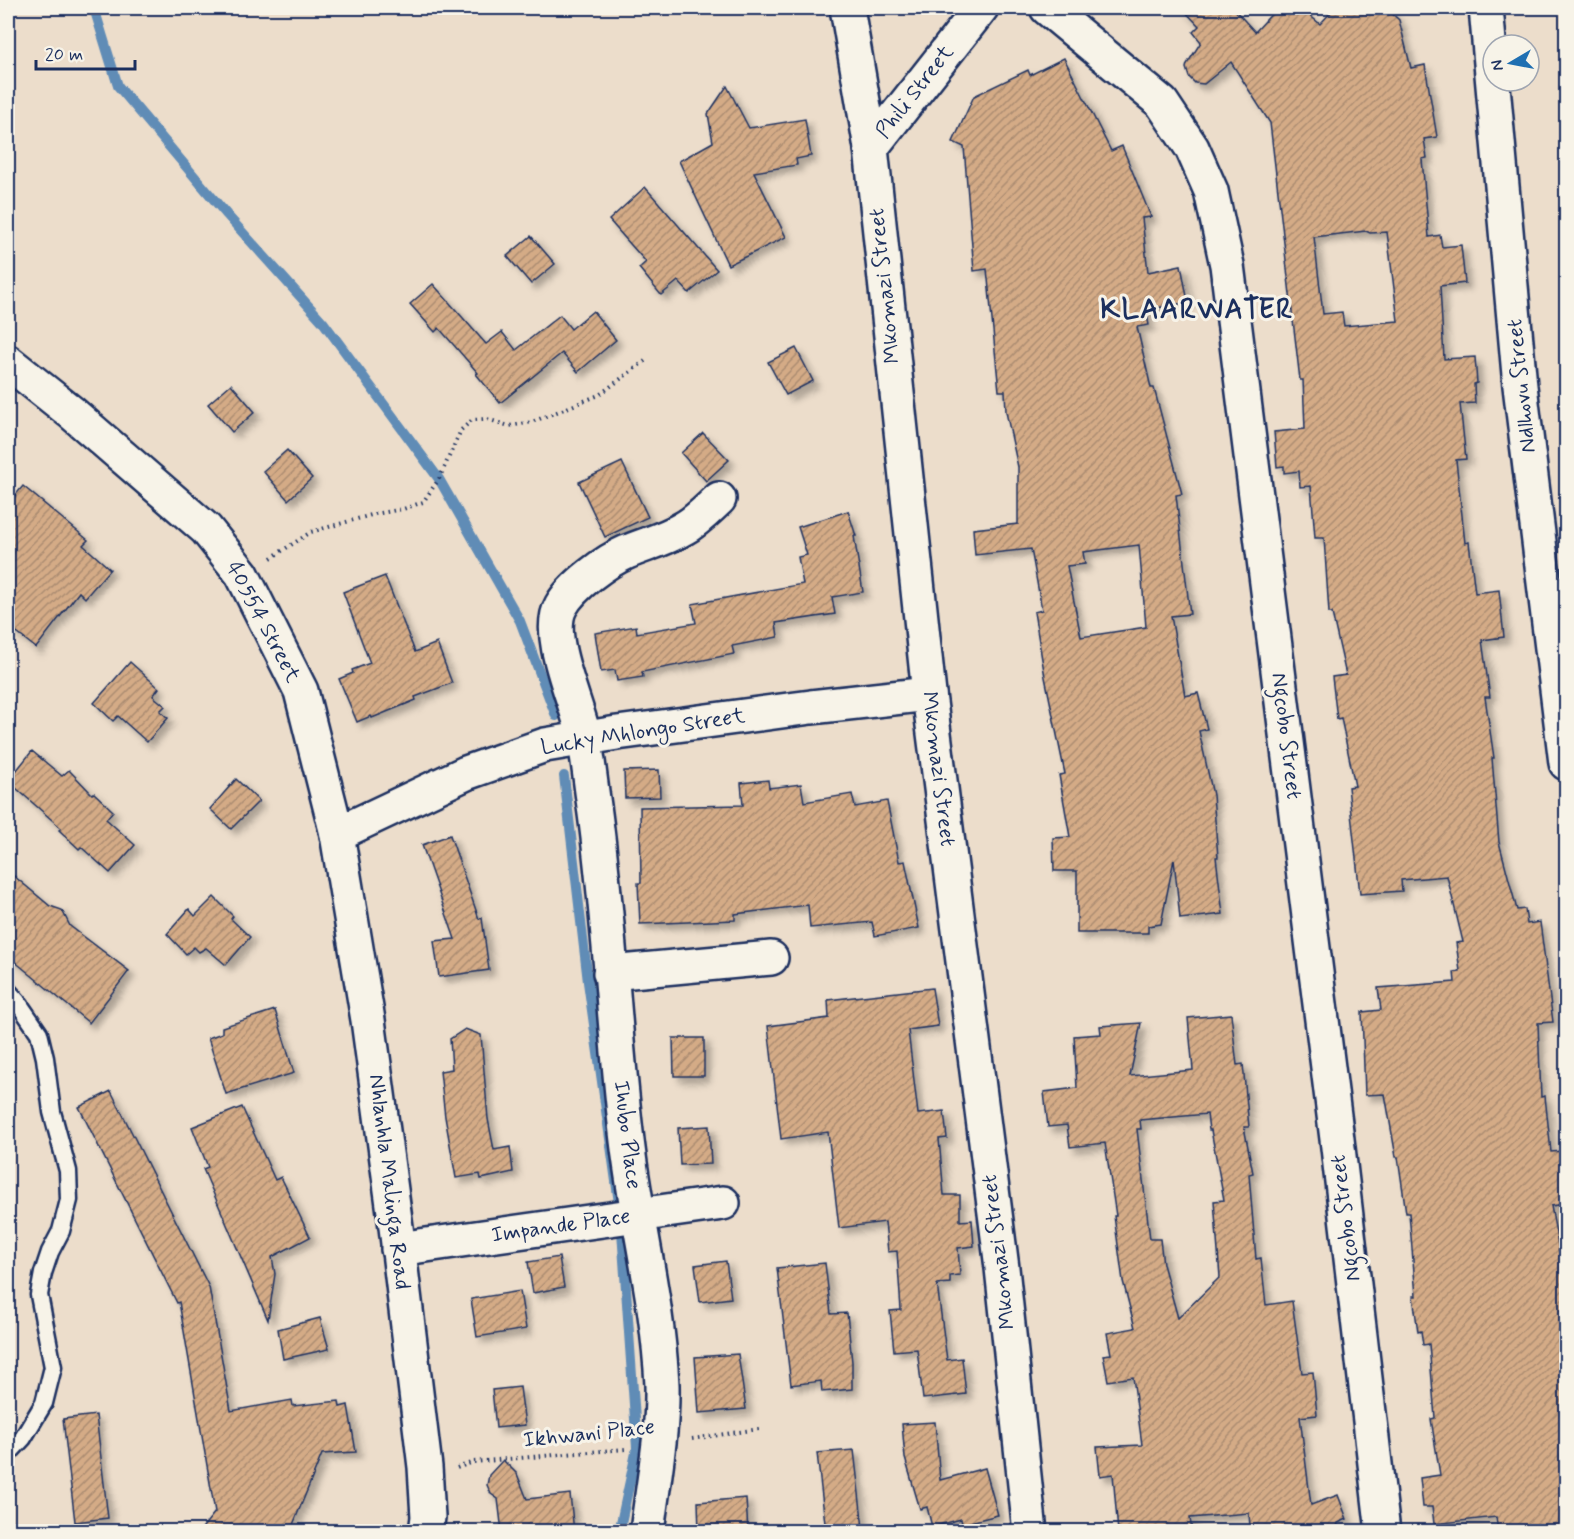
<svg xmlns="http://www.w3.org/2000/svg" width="1574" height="1539" font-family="Mynerve,sans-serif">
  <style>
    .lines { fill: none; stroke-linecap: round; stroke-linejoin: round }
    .stream { stroke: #618cb6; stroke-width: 10 }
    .building { fill: url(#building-hatch); stroke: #1b2f5e; stroke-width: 1.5; fill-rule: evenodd; filter: url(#shadow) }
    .lane-casing { stroke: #1b2f5e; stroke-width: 21 }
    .street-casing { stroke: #1b2f5e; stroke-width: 38 }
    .path { stroke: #1b2f5e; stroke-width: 4; stroke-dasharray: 1.5 4.5; stroke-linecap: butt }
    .lane { stroke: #f7f3e8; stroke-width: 16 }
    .street { stroke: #f7f3e8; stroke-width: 33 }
    .labels { text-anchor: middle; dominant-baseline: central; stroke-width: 6; stroke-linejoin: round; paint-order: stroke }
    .street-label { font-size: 22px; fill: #1b2f5e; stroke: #f7f3e8 }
    .district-label { font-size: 28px; font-weight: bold; letter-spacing: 1.5px; fill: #1b2f5e; stroke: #f7f3e8 }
  </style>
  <defs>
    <pattern id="building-hatch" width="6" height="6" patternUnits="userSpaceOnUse" patternTransform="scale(1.5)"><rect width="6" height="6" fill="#d4ab86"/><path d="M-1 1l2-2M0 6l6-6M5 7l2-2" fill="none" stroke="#ab8c71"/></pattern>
    <filter id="shadow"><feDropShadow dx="5.5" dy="5.5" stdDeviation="3" flood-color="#0004"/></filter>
  </defs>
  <rect width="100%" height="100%" fill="#ecddcb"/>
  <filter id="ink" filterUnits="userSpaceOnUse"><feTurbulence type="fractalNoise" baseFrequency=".0167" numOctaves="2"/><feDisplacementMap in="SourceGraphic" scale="12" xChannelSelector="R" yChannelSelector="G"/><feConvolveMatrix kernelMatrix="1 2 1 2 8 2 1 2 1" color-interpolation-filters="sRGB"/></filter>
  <g filter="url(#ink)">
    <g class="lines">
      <g class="stream">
        <path d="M94,8L118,86L227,215L323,322L439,479L520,621L556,716"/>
        <path d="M564,776L588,982L621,1217L637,1448L619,1532"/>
      </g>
    </g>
    <g class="building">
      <path d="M1182,8H1233L1255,32L1277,8H1301L1320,24L1335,8H1386L1399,20L1411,68L1425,65L1437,137L1424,139L1427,158L1422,159L1429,237L1440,235L1442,247L1461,245L1465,283L1440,286L1444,359L1475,357L1477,383L1474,384L1475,403L1460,404L1466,459L1456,460L1465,543L1469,542L1475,593L1499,590L1504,637L1482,640L1490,697H1485L1494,758H1492L1499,842L1517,910L1525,909L1527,924L1540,922L1553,1022L1538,1023L1541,1097L1545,1096L1551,1152L1562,1151L1566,1199V1204L1551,1206L1566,1288V1532H1498L1496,1517L1434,1524L1432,1507H1423L1420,1478L1440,1475L1431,1419L1435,1418L1429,1344L1423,1345L1421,1331L1418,1332L1413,1296H1416L1409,1213H1406L1398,1157H1396L1385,1094L1365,1095L1362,1012L1381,1010L1378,988L1455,982L1454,972L1460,971L1456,943L1463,942L1447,876L1401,880L1402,891L1360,894L1348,787L1355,786L1341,718L1337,719L1332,677L1346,675L1332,613H1329L1324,538H1315L1311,486L1300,487L1299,471L1284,473V466L1277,467L1274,432L1305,429L1303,380H1300L1270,123L1231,62L1204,84L1195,83L1189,77L1186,68L1187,64L1201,42L1193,32L1199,26ZM1366,231L1370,233L1387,232L1398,321L1344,326L1342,312L1323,314L1314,237Z"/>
      <path d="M1064,58L1111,151L1122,146L1151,217L1142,218L1148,272L1181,265L1188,302L1146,310L1149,325L1137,327L1151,388H1154L1182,494L1176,495L1190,614L1171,616L1185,696L1198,693L1207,729L1199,731L1213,795L1218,857H1216L1223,914L1180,919L1174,859L1161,924L1148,926V933H1077V871H1054L1053,838L1070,837L1059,775L1065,774L1045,677L1034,612L1042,610L1031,549L975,555L973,529L1018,524V467L1006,412L1005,391H999L987,269L974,271L964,147L953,142L974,96L1028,70L1030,75ZM1139,545L1146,627L1081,637L1067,566L1085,564L1083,552Z"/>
      <path d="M727,86L749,128L805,119L811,156L796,159L797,165L754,172L786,237L728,265L679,161L713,142L708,114Z"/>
      <path d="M645,187L717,270L689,293L678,281L661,295L639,268L646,262L609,220Z"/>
      <path d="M531,236L555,264L531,284L507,256Z"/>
      <path d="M433,284L486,344L502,332L516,350L560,315L571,329L593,311L616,340L578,372L562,353L500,403L476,374L478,373L439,328L435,332L410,304Z"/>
      <path d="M796,348L813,381L786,395L768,362Z"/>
      <path d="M231,384L255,412L232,432L208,404Z"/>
      <path d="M703,433L729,460L706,481L681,453Z"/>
      <path d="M287,450L312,478L288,500L263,471Z"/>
      <path d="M622,462L648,517L605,537L579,482Z"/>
      <path d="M23,486L88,540L83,545L110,569L85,598L79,592L36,648L8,626V504Z"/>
      <path d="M848,511L856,536H854L863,592L832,597L835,614L776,623L778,637L732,646L734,654L642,672L643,677L617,681L615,670L601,672L595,633L636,626L637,633L696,623L692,604L803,584L798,557L807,555L798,527Z"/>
      <path d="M385,576L415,652L437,643L452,683L415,697L416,700L372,718L371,716L357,722L339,679L353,673L352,670L370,663L343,592Z"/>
      <path d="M130,662L159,688L153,696L165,706L160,711L168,718L147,742L118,716L113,721L94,703Z"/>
      <path d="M32,751L62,776L69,770L92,794L94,793L113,811L106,819L135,845L110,873L81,847L79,849L59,830L61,828L8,781Z"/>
      <path d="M659,770L660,797L625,798L624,771Z"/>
      <path d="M236,779L259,801L231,829L210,809Z"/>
      <path d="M768,780L769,788L801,784L804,802L852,794L855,807L887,801L899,862L905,861L919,928L875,936L872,922L810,928L808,905L735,914V920L640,924L638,883H641L640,807L743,805L741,783Z"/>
      <path d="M450,835L479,919L482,918L489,970L439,977L434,941L455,939L422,845Z"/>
      <path d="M8,871L50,906L62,910L70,926L129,971L89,1023L8,956Z"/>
      <path d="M214,897L233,916L231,919L250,937L226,965L206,948L199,952L194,947L186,954L167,934L189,909L195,916Z"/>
      <path d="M932,988L938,1026L908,1030L918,1114L944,1111L947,1138L939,1139L944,1195H960V1221L972,1220L974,1246L958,1248L960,1275L950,1276V1283L937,1284L947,1360L962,1358L966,1394L923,1399L917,1349L894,1351L890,1311L901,1310L897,1251L888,1252L885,1222L839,1228L828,1132L781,1139L768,1026L829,1018L828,1000Z"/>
      <path d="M275,1010L294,1073L226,1094L208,1038L222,1033V1027Z"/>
      <path d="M1231,1014L1237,1065L1243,1064L1249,1127H1244L1253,1173L1249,1174L1256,1259L1261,1258L1266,1305L1292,1301L1302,1373L1313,1372L1317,1415L1300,1417L1311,1505L1338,1495L1347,1519L1338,1523L1336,1532H1248V1529L1250,1528L1249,1513L1190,1518L1192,1532H1118L1113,1474L1100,1476L1097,1447L1142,1445L1133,1377L1108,1381L1103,1355L1111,1354L1107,1333L1135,1328L1123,1281L1114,1216H1116L1105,1143L1070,1147L1067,1125L1048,1127L1044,1092L1077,1088L1074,1036L1101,1034L1100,1026L1141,1023L1130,1076L1193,1070L1188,1018ZM1207,1114L1209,1130H1211L1224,1200L1214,1201L1220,1277L1178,1318L1163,1264L1160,1239H1150L1137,1129H1141L1140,1120Z"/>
      <path d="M465,1029L481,1035L488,1119L494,1150L510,1147L513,1172L481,1179L480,1174L456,1178L445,1117L440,1071L452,1069L450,1039Z"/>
      <path d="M673,1038H704V1076H674Z"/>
      <path d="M111,1091L209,1287L231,1411L292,1400L293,1406L339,1401L340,1407L348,1405L356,1452L322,1454L290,1532H199L215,1512L179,1302L177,1303L79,1107Z"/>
      <path d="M242,1107L275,1180L281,1177L310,1237L272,1257L275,1274L268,1320L203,1169L208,1167L192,1127Z"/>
      <path d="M709,1126L711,1164L680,1165L678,1128Z"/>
      <path d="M559,1257L564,1287L533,1293L528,1262Z"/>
      <path d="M726,1261L731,1298L700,1302L695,1265Z"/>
      <path d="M825,1263L831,1314L847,1313L852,1362V1389L822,1392L821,1381L791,1385L777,1268Z"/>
      <path d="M520,1291L526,1329L477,1337L471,1299Z"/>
      <path d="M320,1318L329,1349L283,1359L278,1329Z"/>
      <path d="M738,1354L746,1409L699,1413L695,1357Z"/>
      <path d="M520,1387L525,1425L496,1428L492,1390Z"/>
      <path d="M96,1415L108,1518L75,1522L63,1419Z"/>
      <path d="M935,1422L940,1480L985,1468L998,1515L962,1524L961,1519L932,1527L927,1507L920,1509L905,1458L902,1424Z"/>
      <path d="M854,1450L863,1528L826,1532L817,1453Z"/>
      <path d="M503,1460L517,1474L527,1499L570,1494L574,1532H502L498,1499L491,1494L487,1485L489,1475Z"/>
      <path d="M746,1498L748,1532H699L698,1502Z"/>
    </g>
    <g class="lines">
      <defs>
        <path id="lane" d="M8,991L17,1001L39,1033L45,1058L52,1112L68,1171L69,1200L61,1231L50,1252L43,1273L39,1295L53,1367L44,1403L23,1438L8,1454"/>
        <g id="street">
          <path d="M847,8L871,148L929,694L1002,1268L1030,1532"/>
          <path d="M1047,8L1162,103L1192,148L1211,191L1227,265L1337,1139L1383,1532"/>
          <path d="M1486,8L1520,386L1566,763"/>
          <path d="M871,148L981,8"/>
          <path d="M8,362L72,413L206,529L242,574L301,691L337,834L368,1020L396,1227L425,1467L428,1517L426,1532"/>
          <path d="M337,834L466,773L545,745L617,733L811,707L929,694"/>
          <path d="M610,973L771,958"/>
          <path d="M398,1249L723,1203"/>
          <path d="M647,1532C653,1483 663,1434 662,1385C658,1300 635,1216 626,1132C613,1021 609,909 593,799C590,778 588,757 584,737C578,704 544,636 561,606C572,586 606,561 627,552C646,544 666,539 684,528C697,521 708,509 719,499"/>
        </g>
      </defs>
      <use href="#lane" class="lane-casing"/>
      <use href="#street" class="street-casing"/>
      <g class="path">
        <path d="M271,558L311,532L375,514L403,509L423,502L439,479L461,430L472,420L487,419L509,426L532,422L599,395L645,361"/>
        <path d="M692,1439L759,1429"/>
        <path d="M457,1468L473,1462L625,1449"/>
      </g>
      <use href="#lane" class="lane"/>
      <use href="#street" class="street"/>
    </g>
  </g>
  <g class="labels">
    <g class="street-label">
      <text transform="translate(915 92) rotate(-52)">Phili Street</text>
      <text transform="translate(885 286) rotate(-96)">Mkomazi Street</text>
      <text transform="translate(1522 386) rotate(-96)">Ndlhovu Street</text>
      <text transform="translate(263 622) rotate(62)">40554 Street</text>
      <text transform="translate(643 732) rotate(-9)">Lucky Mhlongo Street</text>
      <text transform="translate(1286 736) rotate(83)">Ngcobo Street</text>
      <text transform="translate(938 769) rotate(83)">Mkomazi Street</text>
      <text transform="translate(627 1135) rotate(83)">Ihubo Place</text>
      <text transform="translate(389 1182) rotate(83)">Nhlanhla Malinga Road</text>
      <text transform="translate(1346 1218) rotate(-97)">Ngcobo Street</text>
      <text transform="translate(561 1226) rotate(-8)">Impande Place</text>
      <text transform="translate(999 1252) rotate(-97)">Mkomazi Street</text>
      <text transform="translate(589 1434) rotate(-6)">Ikhwani Place</text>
    </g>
    <g class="district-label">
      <text x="1197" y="310">KLAARWATER</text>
    </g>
  </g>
  <rect width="1574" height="1539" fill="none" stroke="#f7f3e8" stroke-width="30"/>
  <rect x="15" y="15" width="1544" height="1509" fill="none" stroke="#1b2f5e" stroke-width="2" filter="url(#ink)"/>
  <g transform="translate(1511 63) rotate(260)"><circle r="28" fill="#f7f3e8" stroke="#9fa5b1" stroke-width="1.5"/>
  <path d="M0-4.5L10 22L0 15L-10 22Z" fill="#1f6fb2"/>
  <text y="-9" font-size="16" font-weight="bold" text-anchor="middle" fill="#1b2f5e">N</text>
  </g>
  <path d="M36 60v9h99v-9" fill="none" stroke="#1b2f5e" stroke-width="3"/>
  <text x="45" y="60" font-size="18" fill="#1b2f5e" stroke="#f7f3e8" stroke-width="4.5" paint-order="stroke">20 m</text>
</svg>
